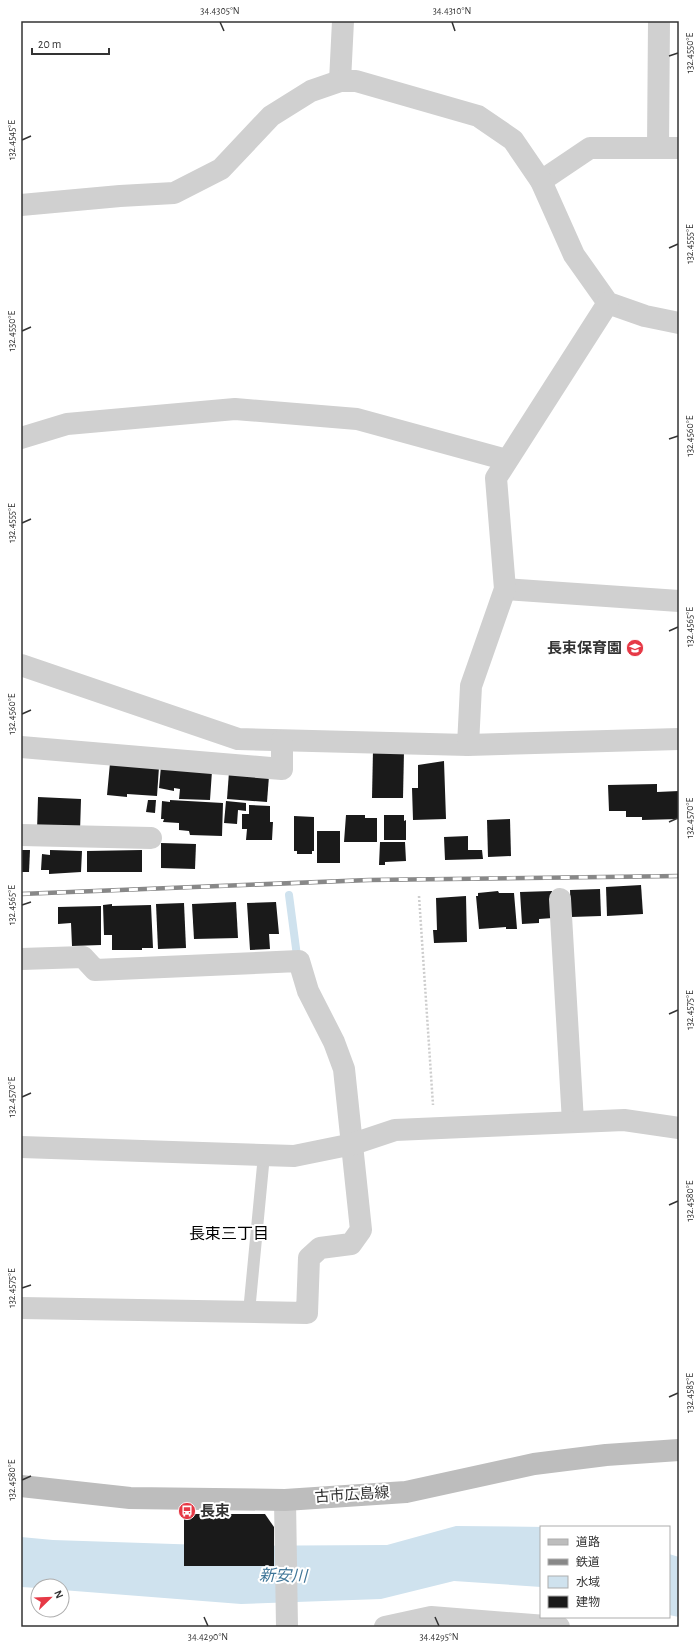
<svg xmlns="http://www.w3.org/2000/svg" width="700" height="1648" font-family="'Alegreya Sans','Noto Sans JP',sans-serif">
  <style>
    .water { fill: #cfe2ee }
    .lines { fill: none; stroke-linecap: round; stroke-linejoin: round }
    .stream { stroke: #cfe2ee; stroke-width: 8 }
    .building { fill: #1a1a1a }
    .path { stroke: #cdcdcd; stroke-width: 2.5; stroke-dasharray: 2 2; stroke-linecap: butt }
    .service { stroke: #d0d0d0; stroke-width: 12 }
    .minor { stroke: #d0d0d0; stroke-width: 22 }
    .secondary { stroke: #bdbdbd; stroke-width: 22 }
    .rail-casing { stroke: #888; stroke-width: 4.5 }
    .rail { stroke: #fff; stroke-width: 3; stroke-dasharray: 9; stroke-linecap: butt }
    .ticks { fill: none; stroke: #333; stroke-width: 1.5 }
    .labels { text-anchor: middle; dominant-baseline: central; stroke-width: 4; stroke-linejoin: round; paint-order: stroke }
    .poi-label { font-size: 15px; font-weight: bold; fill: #333; stroke: #fff; text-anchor: end }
    .street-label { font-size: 15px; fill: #333; stroke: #fff }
    .neighbourhood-label { font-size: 16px; fill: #000; stroke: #fff }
    .water-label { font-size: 16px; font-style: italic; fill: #3f7597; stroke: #fff }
    .neatline { fill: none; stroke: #333; stroke-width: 1.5 }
    .ticks-label { font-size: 10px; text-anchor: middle; fill: #333 }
  </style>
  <rect width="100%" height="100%" fill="#fff"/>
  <g class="water">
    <path d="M456,1526L547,1527H541V1587L454,1581L381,1599L241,1604L62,1590V1586H38V1588L21,1587V1537L53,1540L234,1546L387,1545Z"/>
    <path d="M669,1554L679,1557V1617L669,1615Z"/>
  </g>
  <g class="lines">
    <path class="stream" d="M289,895L297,956"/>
  </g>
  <g class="building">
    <path d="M373,750L404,751L403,798H372Z"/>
    <path d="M444,761L446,819L413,820L412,788H418V765Z"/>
    <path d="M110,763L159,767L157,796L127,794V797L107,795Z"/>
    <path d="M161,766L212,771L210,800L179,799L180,789L174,788V791L159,788Z"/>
    <path d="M229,772L269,776L267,802L227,799Z"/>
    <path d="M657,784V792L679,791V819L642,820V817H626V811H609L608,785Z"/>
    <path d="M38,797L81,799L80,831H37Z"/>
    <path d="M148,800H156L155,813L146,812Z"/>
    <path d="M170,800L223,803L222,836L190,835L189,831L179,830V823L163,822L164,819H161L162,801L170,802Z"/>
    <path d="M226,801L246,803V811L238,810L237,824L224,823Z"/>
    <path d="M249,805L270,806V822H273L272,840H246L247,829H242V814H249Z"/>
    <path d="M346,815H365V818H377V842H344Z"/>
    <path d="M384,815H404V821L406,820V840H384Z"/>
    <path d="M294,816L314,817V851H312V854H297V851H294Z"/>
    <path d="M510,819L511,856L488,857L487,820Z"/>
    <rect x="317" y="831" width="23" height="32"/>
    <path d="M468,836V850H482L483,859L445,860L444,837Z"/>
    <path d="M380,842H405L406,861L385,862V865H379Z"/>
    <path d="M161,843L196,844L195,869L161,868Z"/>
    <path d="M21,850H30L29,872H21Z"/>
    <path d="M50,850L82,851L81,872L49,874V870H41L42,854L50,855Z"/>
    <path d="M142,850V872H87V851Z"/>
    <path d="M641,885L643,914L607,916L606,887Z"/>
    <path d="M600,889L601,916L571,917L570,890Z"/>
    <path d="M498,891L499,893H514L517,929H506V927L479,929L476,896H478V893Z"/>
    <path d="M552,891L553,918L539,919V923L522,924L520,892Z"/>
    <path d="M466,896L467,942L434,943L433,930H437L436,898Z"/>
    <path d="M236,902L238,938L194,939L192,904Z"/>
    <path d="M276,902L279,934H269L270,949L250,950L247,903Z"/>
    <path d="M184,903L186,948L158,949L156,904Z"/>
    <path d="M112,904V906L151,905L153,948H142V950H112V935H104L103,905Z"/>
    <path d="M101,906V945L72,946L71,923L58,924V907Z"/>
    <path d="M184,1514H265L274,1527V1566H184Z"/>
  </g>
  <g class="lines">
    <path class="path" d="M419,896L433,1105"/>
    <path class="service" d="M249,1312L264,1155"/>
    <g class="minor">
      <path d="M340,81L343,21"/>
      <path d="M658,148L659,21"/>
      <path d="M541,181L590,148H679"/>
      <path d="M21,205L120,196L174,193L221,169L271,116L311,91L340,81H356L478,116L513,140L541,181L574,255L608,303L645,316L679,323"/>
      <path d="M21,438L67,424L235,409L357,419L507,460"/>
      <path d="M505,589L679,601"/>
      <path d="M21,665L238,739L468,745L679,739"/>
      <path d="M468,745L471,686L505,589L496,478L608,303"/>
      <path d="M21,747L282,769V741"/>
      <path d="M21,835L151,838"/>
      <path d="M560,899L573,1122"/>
      <path d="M21,959L83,957L95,970L299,961L308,991L334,1042L344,1069L361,1230L351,1244L320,1248L309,1258L307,1313L21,1308"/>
      <path d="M21,1147L294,1156L353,1144L395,1130L624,1120L679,1128"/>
      <path d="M285,1500L287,1627"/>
      <path d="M385,1627L431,1617L559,1627"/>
    </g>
    <path class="secondary" d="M21,1486L130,1498L285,1500L406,1492L534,1464L606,1455L679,1450"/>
    <defs>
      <path id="rail" d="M21,894L369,880L679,876"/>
    </defs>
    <use href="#rail" class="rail-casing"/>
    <use href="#rail" class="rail"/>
  </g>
  <path class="ticks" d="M220,22L224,31M452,22L455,31M669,56L678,53M22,140L31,136M669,248L678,244M22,331L31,327M669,439L678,436M22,523L31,519M669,631L678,627M22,714L31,710M669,822L678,818M22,905L31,902M669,1014L678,1010M22,1097L31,1093M669,1205L678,1201M22,1288L31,1285M669,1397L678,1393M22,1480L31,1476M204,1617L208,1626M435,1617L439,1626"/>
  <defs>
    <symbol id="school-disc" viewBox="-11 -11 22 22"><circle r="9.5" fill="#e63946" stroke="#fff"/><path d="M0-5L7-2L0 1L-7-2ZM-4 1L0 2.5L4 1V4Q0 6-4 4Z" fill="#fff"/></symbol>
    <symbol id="bus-disc" viewBox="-11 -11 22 22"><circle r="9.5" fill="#e63946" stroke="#fff"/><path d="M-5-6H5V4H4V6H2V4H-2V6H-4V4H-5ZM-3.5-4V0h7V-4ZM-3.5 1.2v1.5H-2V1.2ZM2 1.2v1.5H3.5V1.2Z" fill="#fff"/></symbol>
  </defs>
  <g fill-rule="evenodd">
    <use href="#school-disc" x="625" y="638" width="20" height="20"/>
    <use href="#bus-disc" x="177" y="1501" width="20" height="20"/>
  </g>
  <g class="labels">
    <g class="poi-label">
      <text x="622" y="648">長束保育園</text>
      <text x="200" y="1511" text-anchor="start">長束</text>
    </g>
    <g class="street-label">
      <text transform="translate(352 1495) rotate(-4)">古市広島線</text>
    </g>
    <g class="neighbourhood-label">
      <text x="229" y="1234">長束三丁目</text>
    </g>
    <g class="water-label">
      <text transform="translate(283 1576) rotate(1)">新安川</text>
    </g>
  </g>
  <rect width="700" height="1648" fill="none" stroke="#ffffff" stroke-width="44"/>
  <rect x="540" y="1526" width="130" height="92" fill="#ffffff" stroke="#adadad"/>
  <rect x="548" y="1539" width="20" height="6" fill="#bdbdbd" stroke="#adadad"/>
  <text x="576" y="1546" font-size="12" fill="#333333">道路</text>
  <rect x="548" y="1559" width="20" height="6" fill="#888888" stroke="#adadad"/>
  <text x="576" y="1566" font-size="12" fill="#333333">鉄道</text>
  <rect x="548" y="1576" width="20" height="12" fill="#cfe2ee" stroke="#adadad"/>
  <text x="576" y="1586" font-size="12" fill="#333333">水域</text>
  <rect x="548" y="1596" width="20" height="12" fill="#1a1a1a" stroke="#adadad"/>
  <text x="576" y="1606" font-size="12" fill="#333333">建物</text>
  <g transform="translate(50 1598) rotate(67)"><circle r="19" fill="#ffffff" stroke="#adadad"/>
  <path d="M0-3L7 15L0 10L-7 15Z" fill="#e63946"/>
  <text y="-6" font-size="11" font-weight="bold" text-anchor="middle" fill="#333333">N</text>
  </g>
  <path d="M32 48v6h77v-6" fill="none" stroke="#333333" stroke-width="2"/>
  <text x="38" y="48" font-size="12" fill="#333333" stroke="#ffffff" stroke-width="3" paint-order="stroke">20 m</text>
  <rect x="22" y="22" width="656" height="1604" class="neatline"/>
  <g class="ticks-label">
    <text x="220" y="14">34.4305°N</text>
    <text x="452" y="14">34.4310°N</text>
    <text transform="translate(689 53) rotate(-90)" y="4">132.4550°E</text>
    <text transform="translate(11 140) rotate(-90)" y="4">132.4545°E</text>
    <text transform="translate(689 244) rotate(-90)" y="4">132.4555°E</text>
    <text transform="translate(11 331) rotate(-90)" y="4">132.4550°E</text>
    <text transform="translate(689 436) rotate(-90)" y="4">132.4560°E</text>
    <text transform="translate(11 523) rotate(-90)" y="4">132.4555°E</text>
    <text transform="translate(689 627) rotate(-90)" y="4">132.4565°E</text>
    <text transform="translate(11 714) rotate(-90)" y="4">132.4560°E</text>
    <text transform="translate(689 818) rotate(-90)" y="4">132.4570°E</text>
    <text transform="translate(11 905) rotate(-90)" y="4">132.4565°E</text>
    <text transform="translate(689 1010) rotate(-90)" y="4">132.4575°E</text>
    <text transform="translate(11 1097) rotate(-90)" y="4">132.4570°E</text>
    <text transform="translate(689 1201) rotate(-90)" y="4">132.4580°E</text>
    <text transform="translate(11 1288) rotate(-90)" y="4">132.4575°E</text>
    <text transform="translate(689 1393) rotate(-90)" y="4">132.4585°E</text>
    <text transform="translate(11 1480) rotate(-90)" y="4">132.4580°E</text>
    <text x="208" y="1640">34.4290°N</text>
    <text x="439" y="1640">34.4295°N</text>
  </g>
</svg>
